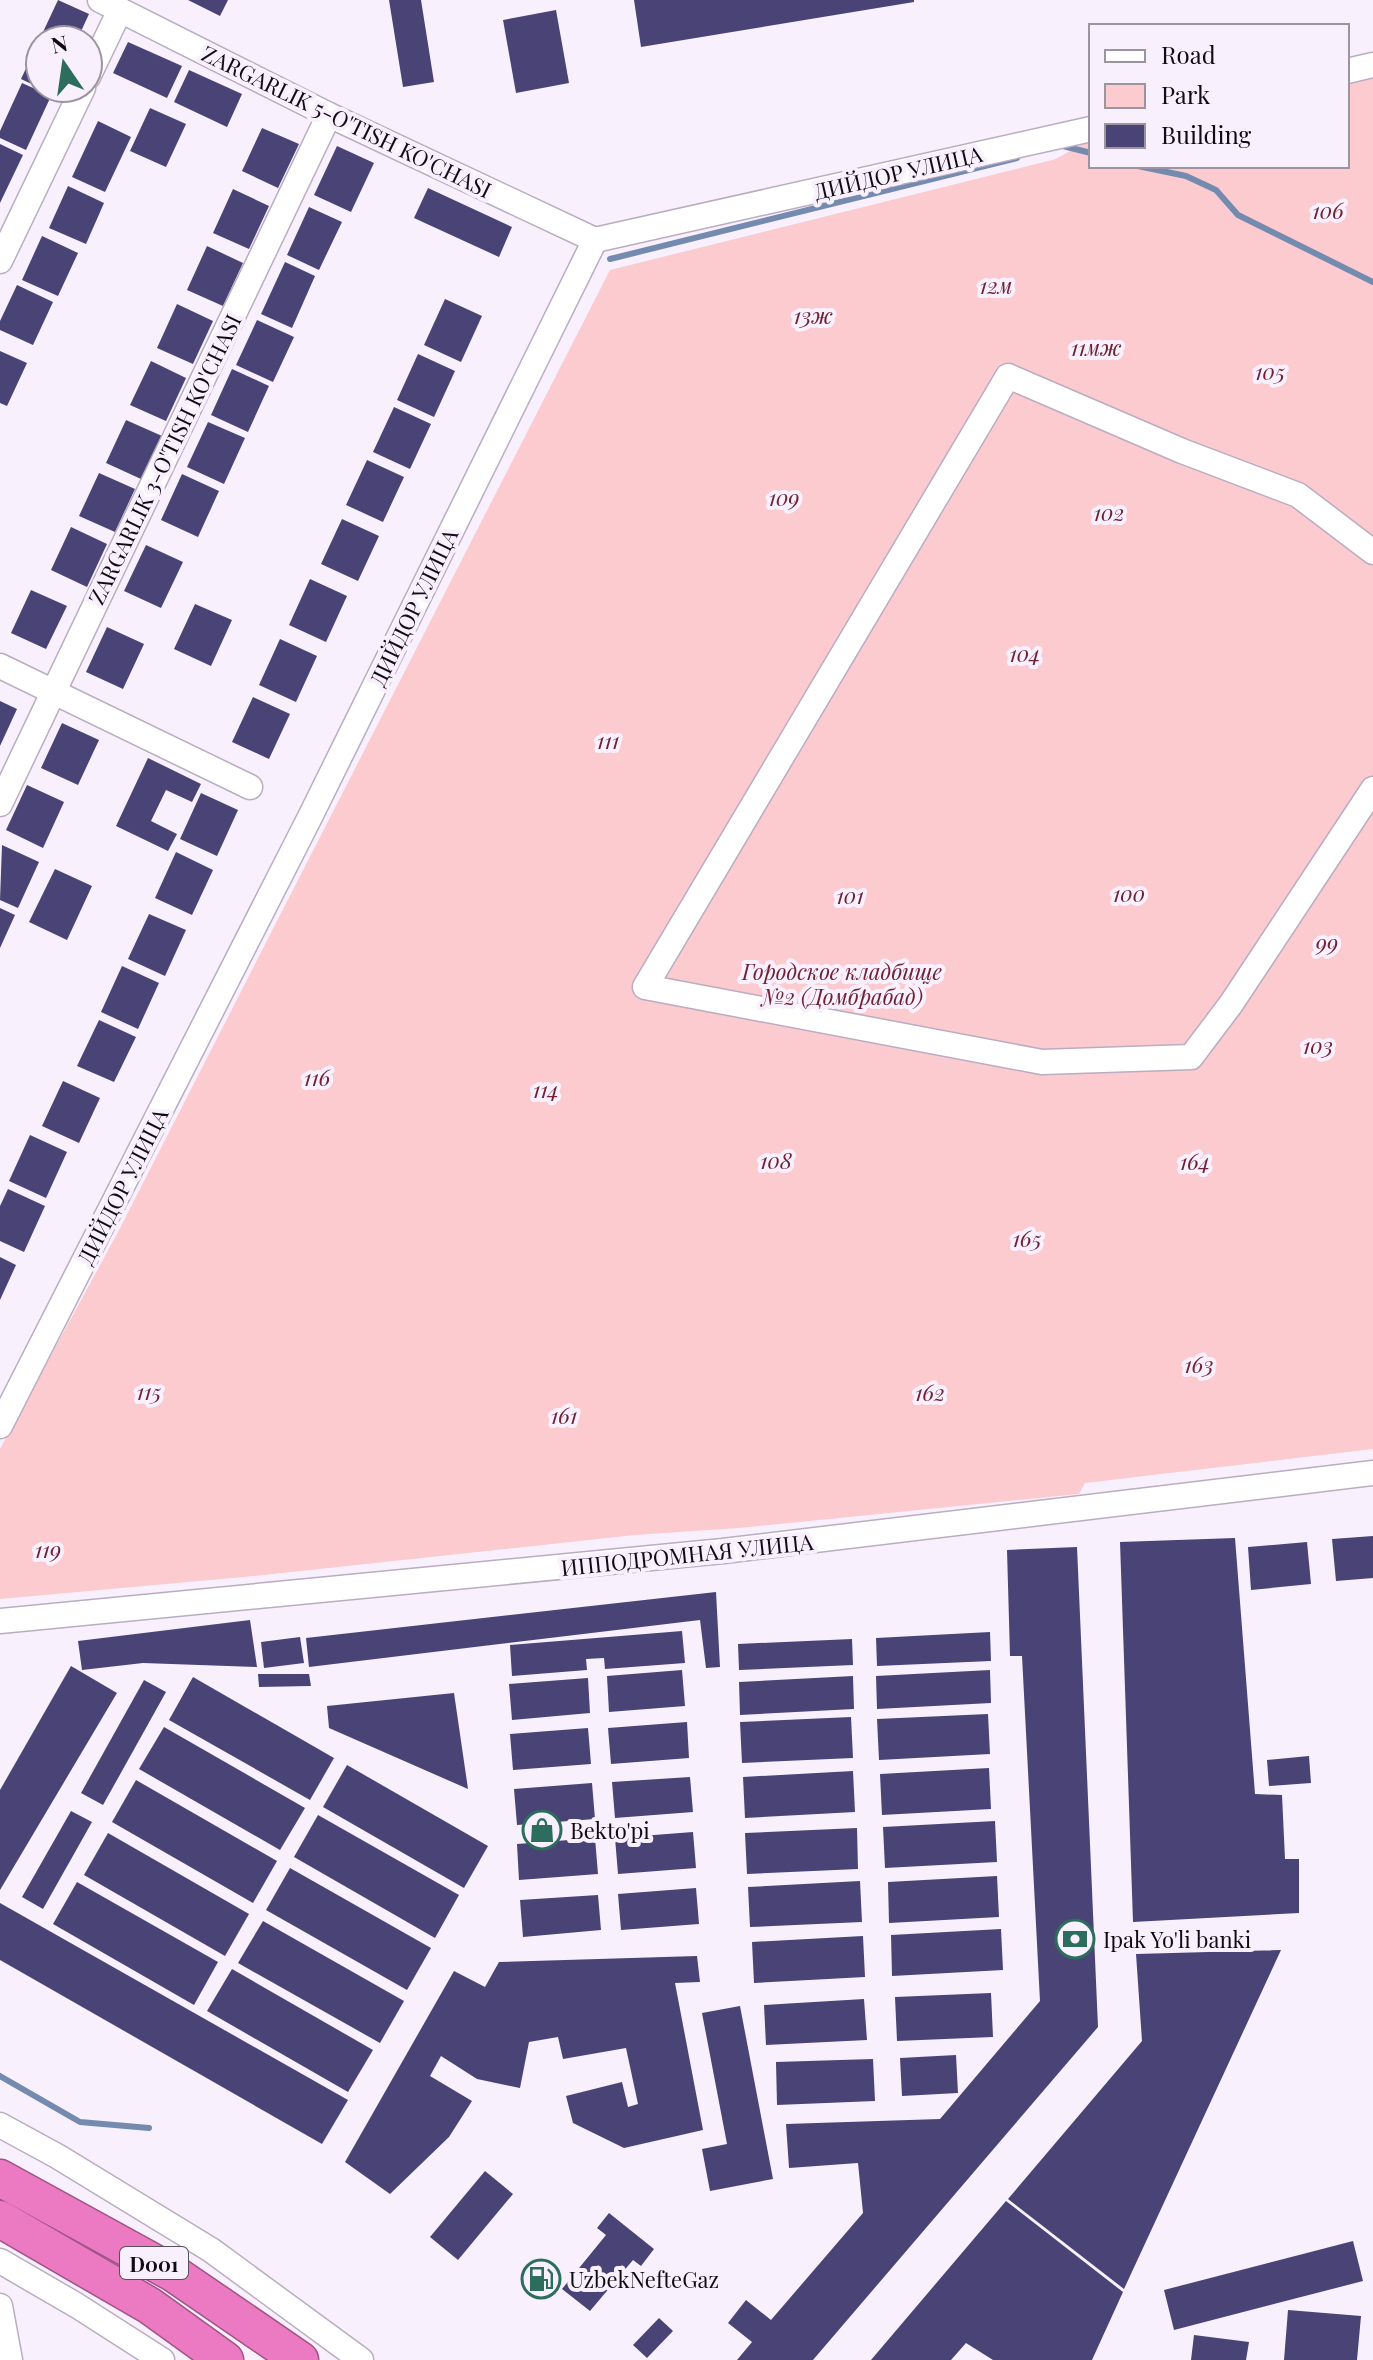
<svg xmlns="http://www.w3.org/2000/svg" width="1373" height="2360" font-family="'Playfair Display',serif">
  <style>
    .green { fill: #fccbd0 }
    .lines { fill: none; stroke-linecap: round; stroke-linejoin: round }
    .stream { stroke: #748aaf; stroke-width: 6 }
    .building { fill: #494475 }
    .minor-casing { stroke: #baacc1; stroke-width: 27 }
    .highway-casing { stroke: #9f5485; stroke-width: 39 }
    .minor { stroke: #fff; stroke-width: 24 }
    .highway { stroke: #ec7ac2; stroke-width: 36 }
    .labels { text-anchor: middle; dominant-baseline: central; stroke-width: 8; stroke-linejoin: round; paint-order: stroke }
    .shield { fill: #f9f0fe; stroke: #57505a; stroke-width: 2 }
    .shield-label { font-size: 20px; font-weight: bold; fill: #110c13 }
    .street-label { font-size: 22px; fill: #110c13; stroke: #f9f0fe }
    .park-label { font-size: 22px; font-style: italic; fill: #6f2233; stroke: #f9f0fe }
    .poi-label { font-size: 22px; fill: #110c13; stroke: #f9f0fe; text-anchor: start }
  </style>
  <rect width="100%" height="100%" fill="#f9f0fe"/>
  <path class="green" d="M1373,76V1449L1085,1483L1079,1494L739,1528L635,1535L244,1577L0,1599V1449L118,1232L610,270L1056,159L1091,139V166H1347V81Z"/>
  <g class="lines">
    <g class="stream">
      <path d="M1063,146L1091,153"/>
      <path d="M1138,166L1186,176L1216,190L1238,215L1373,282"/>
      <path d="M610,259L1017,158"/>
      <path d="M0,2076L80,2122L149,2128"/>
    </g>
  </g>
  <g class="building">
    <path d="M58,0L89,14L77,40H40V88L21,79Z"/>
    <path d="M188,0H228L220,16Z"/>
    <path d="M389,0H421L434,82L403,87Z"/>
    <path d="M634,0H914V2L641,47Z"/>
    <path d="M556,10L569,83L516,93L503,20Z"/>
    <path d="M128,42L182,66L167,98L113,73Z"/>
    <path d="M189,70L242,94L227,127L174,102Z"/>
    <path d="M22,83L51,96L26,150L0,138V131Z"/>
    <path d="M150,108L186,124L166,167L130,151Z"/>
    <path d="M98,121L131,137L105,192L72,177Z"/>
    <path d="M262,128L299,144L278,188L242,171Z"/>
    <path d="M0,144L23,155L0,203Z"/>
    <path d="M337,146L374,163L351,212L314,195Z"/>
    <path d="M68,186L104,203L86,244L49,228Z"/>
    <path d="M428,188L512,227L499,257L414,218Z"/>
    <path d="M233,189L269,206L249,249L213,233Z"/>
    <path d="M309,207L342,222L319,270L287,255Z"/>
    <path d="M42,236L78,253L58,296L22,280Z"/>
    <path d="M207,246L243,263L223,306L187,290Z"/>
    <path d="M285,262L315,276L292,328L261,314Z"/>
    <path d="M17,285L53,302L33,345L0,330V321Z"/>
    <path d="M445,299L482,316L461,362L424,345Z"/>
    <path d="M177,304L213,321L193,364L157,348Z"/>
    <path d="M257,320L294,337L273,382L236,365Z"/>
    <path d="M0,351L27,363L7,406L0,403Z"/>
    <path d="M418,354L455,371L434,417L397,400Z"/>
    <path d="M151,361L186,378L166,421L130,405Z"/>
    <path d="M232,369L269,386L248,432L211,415Z"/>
    <path d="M394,407L431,424L410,469L373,452Z"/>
    <path d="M126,420L162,436L141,479L106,463Z"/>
    <path d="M208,422L245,438L224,484L187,467Z"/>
    <path d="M367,460L404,477L383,522L346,505Z"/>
    <path d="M99,473L135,489L115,532L79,516Z"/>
    <path d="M182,474L219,491L198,537L161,520Z"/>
    <path d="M342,519L379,536L358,581L321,564Z"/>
    <path d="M71,527L107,544L87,587L51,570Z"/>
    <path d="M146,545L183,562L161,608L124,591Z"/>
    <path d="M310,579L347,596L326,642L289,625Z"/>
    <path d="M31,590L67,606L46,649L11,633Z"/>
    <path d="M195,604L232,620L211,666L174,649Z"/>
    <path d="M107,627L144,644L123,689L86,672Z"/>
    <path d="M280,639L317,656L296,702L259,685Z"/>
    <path d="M253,697L290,714L269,759L232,742Z"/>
    <path d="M0,701L17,709L0,746Z"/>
    <path d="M62,723L99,740L78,785L41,768Z"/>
    <path d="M148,758L201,784L192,802L166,790L151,821L177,834L168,851L116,826Z"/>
    <path d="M27,785L64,802L43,848L6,830Z"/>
    <path d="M201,793L238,810L217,856L180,839Z"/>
    <path d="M2,845L39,862L18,908L0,900Z"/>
    <path d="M176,852L213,870L192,915L155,898Z"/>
    <path d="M55,869L92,886L67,940L29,922Z"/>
    <path d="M0,908L15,915L0,948Z"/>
    <path d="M149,914L186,930L165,976L128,959Z"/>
    <path d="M122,966L159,983L138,1029L101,1012Z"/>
    <path d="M99,1020L136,1037L114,1082L77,1066Z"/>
    <path d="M63,1081L100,1098L79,1143L42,1126Z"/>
    <path d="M30,1135L67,1152L46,1198L9,1181Z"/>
    <path d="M8,1189L45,1206L24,1252L0,1241V1206Z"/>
    <path d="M0,1257L16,1265L0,1300Z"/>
    <path d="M1373,1536V1578L1336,1581L1332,1539Z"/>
    <path d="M1235,1538L1255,1794L1282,1795L1285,1859H1299V1913L1133,1922L1120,1542Z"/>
    <path d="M1307,1542L1311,1584L1251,1590L1248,1547Z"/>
    <path d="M1077,1547L1098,2027L813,2360H737L752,2342L728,2323L746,2300L771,2320L863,2213L858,2163L789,2168L786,2124L940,2119L1040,2001L1022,1656H1010L1007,1550Z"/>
    <path d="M716,1592L720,1667L706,1668L700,1620L309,1667L306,1638Z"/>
    <path d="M250,1620L257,1667L143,1663L82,1670L78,1641Z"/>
    <path d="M682,1631L685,1663L605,1669L604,1658L586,1659L587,1670L512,1676L510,1645Z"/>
    <path d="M990,1632L991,1661L877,1666L876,1638Z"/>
    <path d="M300,1637L304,1663L264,1668L261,1642Z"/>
    <path d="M852,1639L853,1665L739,1670L738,1644Z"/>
    <path d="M71,1666L117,1693L0,1890V1790Z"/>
    <path d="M682,1670L685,1706L609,1712L607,1676Z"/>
    <path d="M990,1670L991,1703L877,1709L876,1676Z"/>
    <path d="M258,1674H309L311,1686L259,1687Z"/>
    <path d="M853,1676L854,1709L740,1715L739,1682Z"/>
    <path d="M193,1677L334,1758L310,1800L169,1720Z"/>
    <path d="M588,1678L590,1713L512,1720L509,1684Z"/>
    <path d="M144,1680L166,1692L103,1805L81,1793Z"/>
    <path d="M454,1693L468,1789L329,1728L327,1706Z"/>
    <path d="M988,1714L990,1754L879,1760L877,1719Z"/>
    <path d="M851,1717L853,1758L742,1763L740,1722Z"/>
    <path d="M687,1722L689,1758L611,1764L608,1728Z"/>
    <path d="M164,1727L305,1808L280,1850L139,1769Z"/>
    <path d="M588,1728L591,1764L513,1770L510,1734Z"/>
    <path d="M1309,1756L1311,1783L1269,1786L1267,1760Z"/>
    <path d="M347,1765L488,1846L464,1888L323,1807Z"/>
    <path d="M989,1768L991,1809L882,1815L880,1774Z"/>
    <path d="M853,1771L855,1812L745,1818L743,1777Z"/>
    <path d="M690,1777L693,1812L615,1818L612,1782Z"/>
    <path d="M136,1780L277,1861L253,1903L112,1822Z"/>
    <path d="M592,1783L595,1819L517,1825L514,1789Z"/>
    <path d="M71,1811L92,1822L43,1909L22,1897Z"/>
    <path d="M318,1815L459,1895L435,1938L294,1857Z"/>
    <path d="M995,1821L997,1862L885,1868L883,1827Z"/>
    <path d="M857,1828L858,1869L747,1874L745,1833Z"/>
    <path d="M693,1832L696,1868L618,1874L615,1838Z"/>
    <path d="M108,1833L249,1914L225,1956L84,1875Z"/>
    <path d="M595,1838L598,1874L519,1880L517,1844Z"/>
    <path d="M290,1868L431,1948L407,1990L266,1910Z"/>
    <path d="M997,1876L999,1917L889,1923L888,1882Z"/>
    <path d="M860,1881L862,1922L750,1927L748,1887Z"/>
    <path d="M77,1882L218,1962L194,2005L53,1924Z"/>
    <path d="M696,1888L699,1924L621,1930L618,1894Z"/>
    <path d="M598,1895L601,1930L523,1937L520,1900Z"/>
    <path d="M0,1903L348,2100L322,2144L0,1960Z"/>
    <path d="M263,1921L404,2001L380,2043L238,1963Z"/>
    <path d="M1001,1929L1003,1970L892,1976L891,1935Z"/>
    <path d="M863,1936L865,1977L754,1983L752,1942Z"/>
    <path d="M1281,1950L1124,2289L1008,2199L1142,2041L1136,1954Z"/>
    <path d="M697,1956L700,1982L675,1983L703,2130L624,2148L573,2123L566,2096L622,2082L628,2107L638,2104L626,2048L563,2059L558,2037L529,2042L520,2088L477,2079L441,2056L430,2076L472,2101L449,2137L390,2194L345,2162L454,1971L485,1987L499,1962Z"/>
    <path d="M232,1969L373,2050L348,2092L207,2011Z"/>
    <path d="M991,1993L993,2037L897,2041L895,1997Z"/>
    <path d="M864,1999L867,2040L766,2045L764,2005Z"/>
    <path d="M740,2006L773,2179L710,2191L702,2149L727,2144L702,2013Z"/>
    <path d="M956,2055L958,2093L902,2096L900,2058Z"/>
    <path d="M873,2059L875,2101L777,2105L776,2062Z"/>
    <path d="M485,2171L513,2194L458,2260L430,2237Z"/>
    <path d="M1006,2201L1123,2292L1092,2360H993L966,2343L951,2360H871Z"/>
    <path d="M609,2213L654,2249L641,2266L633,2260L590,2311L562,2289L606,2235L597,2228Z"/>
    <path d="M1353,2241L1363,2281L1174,2330L1164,2290Z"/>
    <path d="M1288,2310L1361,2316L1357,2360H1284Z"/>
    <path d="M659,2318L673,2331L647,2358L633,2345Z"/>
    <path d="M1194,2335L1249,2342L1246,2360H1191Z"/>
  </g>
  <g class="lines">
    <defs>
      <g id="minor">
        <path d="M100,0L329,115L595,240"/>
        <path d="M1347,71L1373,65"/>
        <path d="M88,77L120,10"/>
        <path d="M595,240L1091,129"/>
        <path d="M0,261L83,88"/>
        <path d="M1373,552L1298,495L1182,451L1008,376L645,987L1042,1062L1191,1057L1231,1004L1373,789"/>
        <path d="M0,666L250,787"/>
        <path d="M0,804L329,115"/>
        <path d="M0,1426L310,817L595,240"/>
        <path d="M0,1621L723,1551L1373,1473"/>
        <path d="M0,2125L57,2156L211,2250L361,2360"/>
        <path d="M0,2261L76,2305L162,2360"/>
        <path d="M0,2306L10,2360"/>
      </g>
      <g id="highway">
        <path d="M0,2178L173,2273L300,2360"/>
        <path d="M0,2219L150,2306L225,2360"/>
      </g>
    </defs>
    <use href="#minor" class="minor-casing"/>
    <use href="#highway" class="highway-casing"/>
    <use href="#minor" class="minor"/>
    <use href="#highway" class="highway"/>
  </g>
  <defs>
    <symbol id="shop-ring" viewBox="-11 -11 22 22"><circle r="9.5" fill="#f9f0fe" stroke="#2c6d5c" stroke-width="1.5"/><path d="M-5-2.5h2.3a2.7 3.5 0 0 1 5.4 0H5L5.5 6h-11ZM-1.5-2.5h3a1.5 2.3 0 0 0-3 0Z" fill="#2c6d5c"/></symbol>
    <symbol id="bank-ring" viewBox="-11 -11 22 22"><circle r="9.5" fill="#f9f0fe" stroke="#2c6d5c" stroke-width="1.5"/><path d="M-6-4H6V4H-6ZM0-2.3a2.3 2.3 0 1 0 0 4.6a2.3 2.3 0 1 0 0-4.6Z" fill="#2c6d5c"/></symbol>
    <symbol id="fuel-ring" viewBox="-11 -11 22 22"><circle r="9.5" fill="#f9f0fe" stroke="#2c6d5c" stroke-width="1.5"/><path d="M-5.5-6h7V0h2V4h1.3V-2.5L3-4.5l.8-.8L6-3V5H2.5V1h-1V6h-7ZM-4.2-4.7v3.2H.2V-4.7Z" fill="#2c6d5c"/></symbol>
  </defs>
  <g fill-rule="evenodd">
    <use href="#shop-ring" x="520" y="1808" width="44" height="44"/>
    <use href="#bank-ring" x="1053" y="1917" width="44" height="44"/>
    <use href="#fuel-ring" x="519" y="2257" width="44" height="44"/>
  </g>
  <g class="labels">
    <rect class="shield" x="120" y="2247" width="68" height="32" rx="6"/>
    <g class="shield-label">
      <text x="154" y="2263">D001</text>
    </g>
    <g class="street-label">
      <text transform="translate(347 121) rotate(26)">ZARGARLIK 5-O'TISH KO'CHASI</text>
      <text transform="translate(898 172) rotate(-13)">ДИЙДОР УЛИЦА</text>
      <text transform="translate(164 459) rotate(-64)">ZARGARLIK 3-O'TISH KO'CHASI</text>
      <text transform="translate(413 607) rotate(-64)">ДИЙДОР УЛИЦА</text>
      <text transform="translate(122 1186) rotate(-63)">ДИЙДОР УЛИЦА</text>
      <text transform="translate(687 1554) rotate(-6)">ИППОДРОМНАЯ УЛИЦА</text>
    </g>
    <g class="park-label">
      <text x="1328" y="210">106</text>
      <text x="996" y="285">12м</text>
      <text x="813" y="315">13ж</text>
      <text x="1096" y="347">11мж</text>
      <text x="1270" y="371">105</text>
      <text x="784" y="497">109</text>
      <text x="1109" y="512">102</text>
      <text x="1025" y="653">104</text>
      <text x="608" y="740">111</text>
      <text x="1129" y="893">100</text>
      <text x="850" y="895">101</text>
      <text x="1327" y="942">99</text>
      <text x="842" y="971">Городское кладбище<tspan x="842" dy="25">№2 (Домбрабад)</tspan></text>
      <text x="1318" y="1045">103</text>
      <text x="317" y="1077">116</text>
      <text x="546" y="1089">114</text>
      <text x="776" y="1160">108</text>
      <text x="1195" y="1161">164</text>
      <text x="1027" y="1238">165</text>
      <text x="1199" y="1364">163</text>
      <text x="149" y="1391">115</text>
      <text x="930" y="1392">162</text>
      <text x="564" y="1415">161</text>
      <text x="48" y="1549">119</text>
    </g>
    <g class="poi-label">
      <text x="570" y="1830">Bekto'pi</text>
      <text x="1103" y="1939">Ipak Yo'li banki</text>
      <text x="569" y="2279">UzbekNefteGaz</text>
    </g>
  </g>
  <rect x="1089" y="24" width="260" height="144" fill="#f9f0fe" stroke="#9c95a0" stroke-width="2"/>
  <rect x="1105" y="50" width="40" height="12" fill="#ffffff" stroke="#9c95a0" stroke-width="2"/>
  <text x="1161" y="64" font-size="24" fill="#110c13">Road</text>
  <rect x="1105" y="84" width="40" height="24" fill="#fccbd0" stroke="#9c95a0" stroke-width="2"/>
  <text x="1161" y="104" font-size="24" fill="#110c13">Park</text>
  <rect x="1105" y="124" width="40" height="24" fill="#494475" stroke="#9c95a0" stroke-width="2"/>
  <text x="1161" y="144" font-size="24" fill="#110c13">Building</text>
  <g transform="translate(64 64) rotate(347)"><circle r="38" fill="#f9f0fe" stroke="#9c95a0" stroke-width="2"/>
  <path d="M0-6L14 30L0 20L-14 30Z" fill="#2c6d5c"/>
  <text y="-12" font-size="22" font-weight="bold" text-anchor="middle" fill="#110c13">N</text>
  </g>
</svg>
